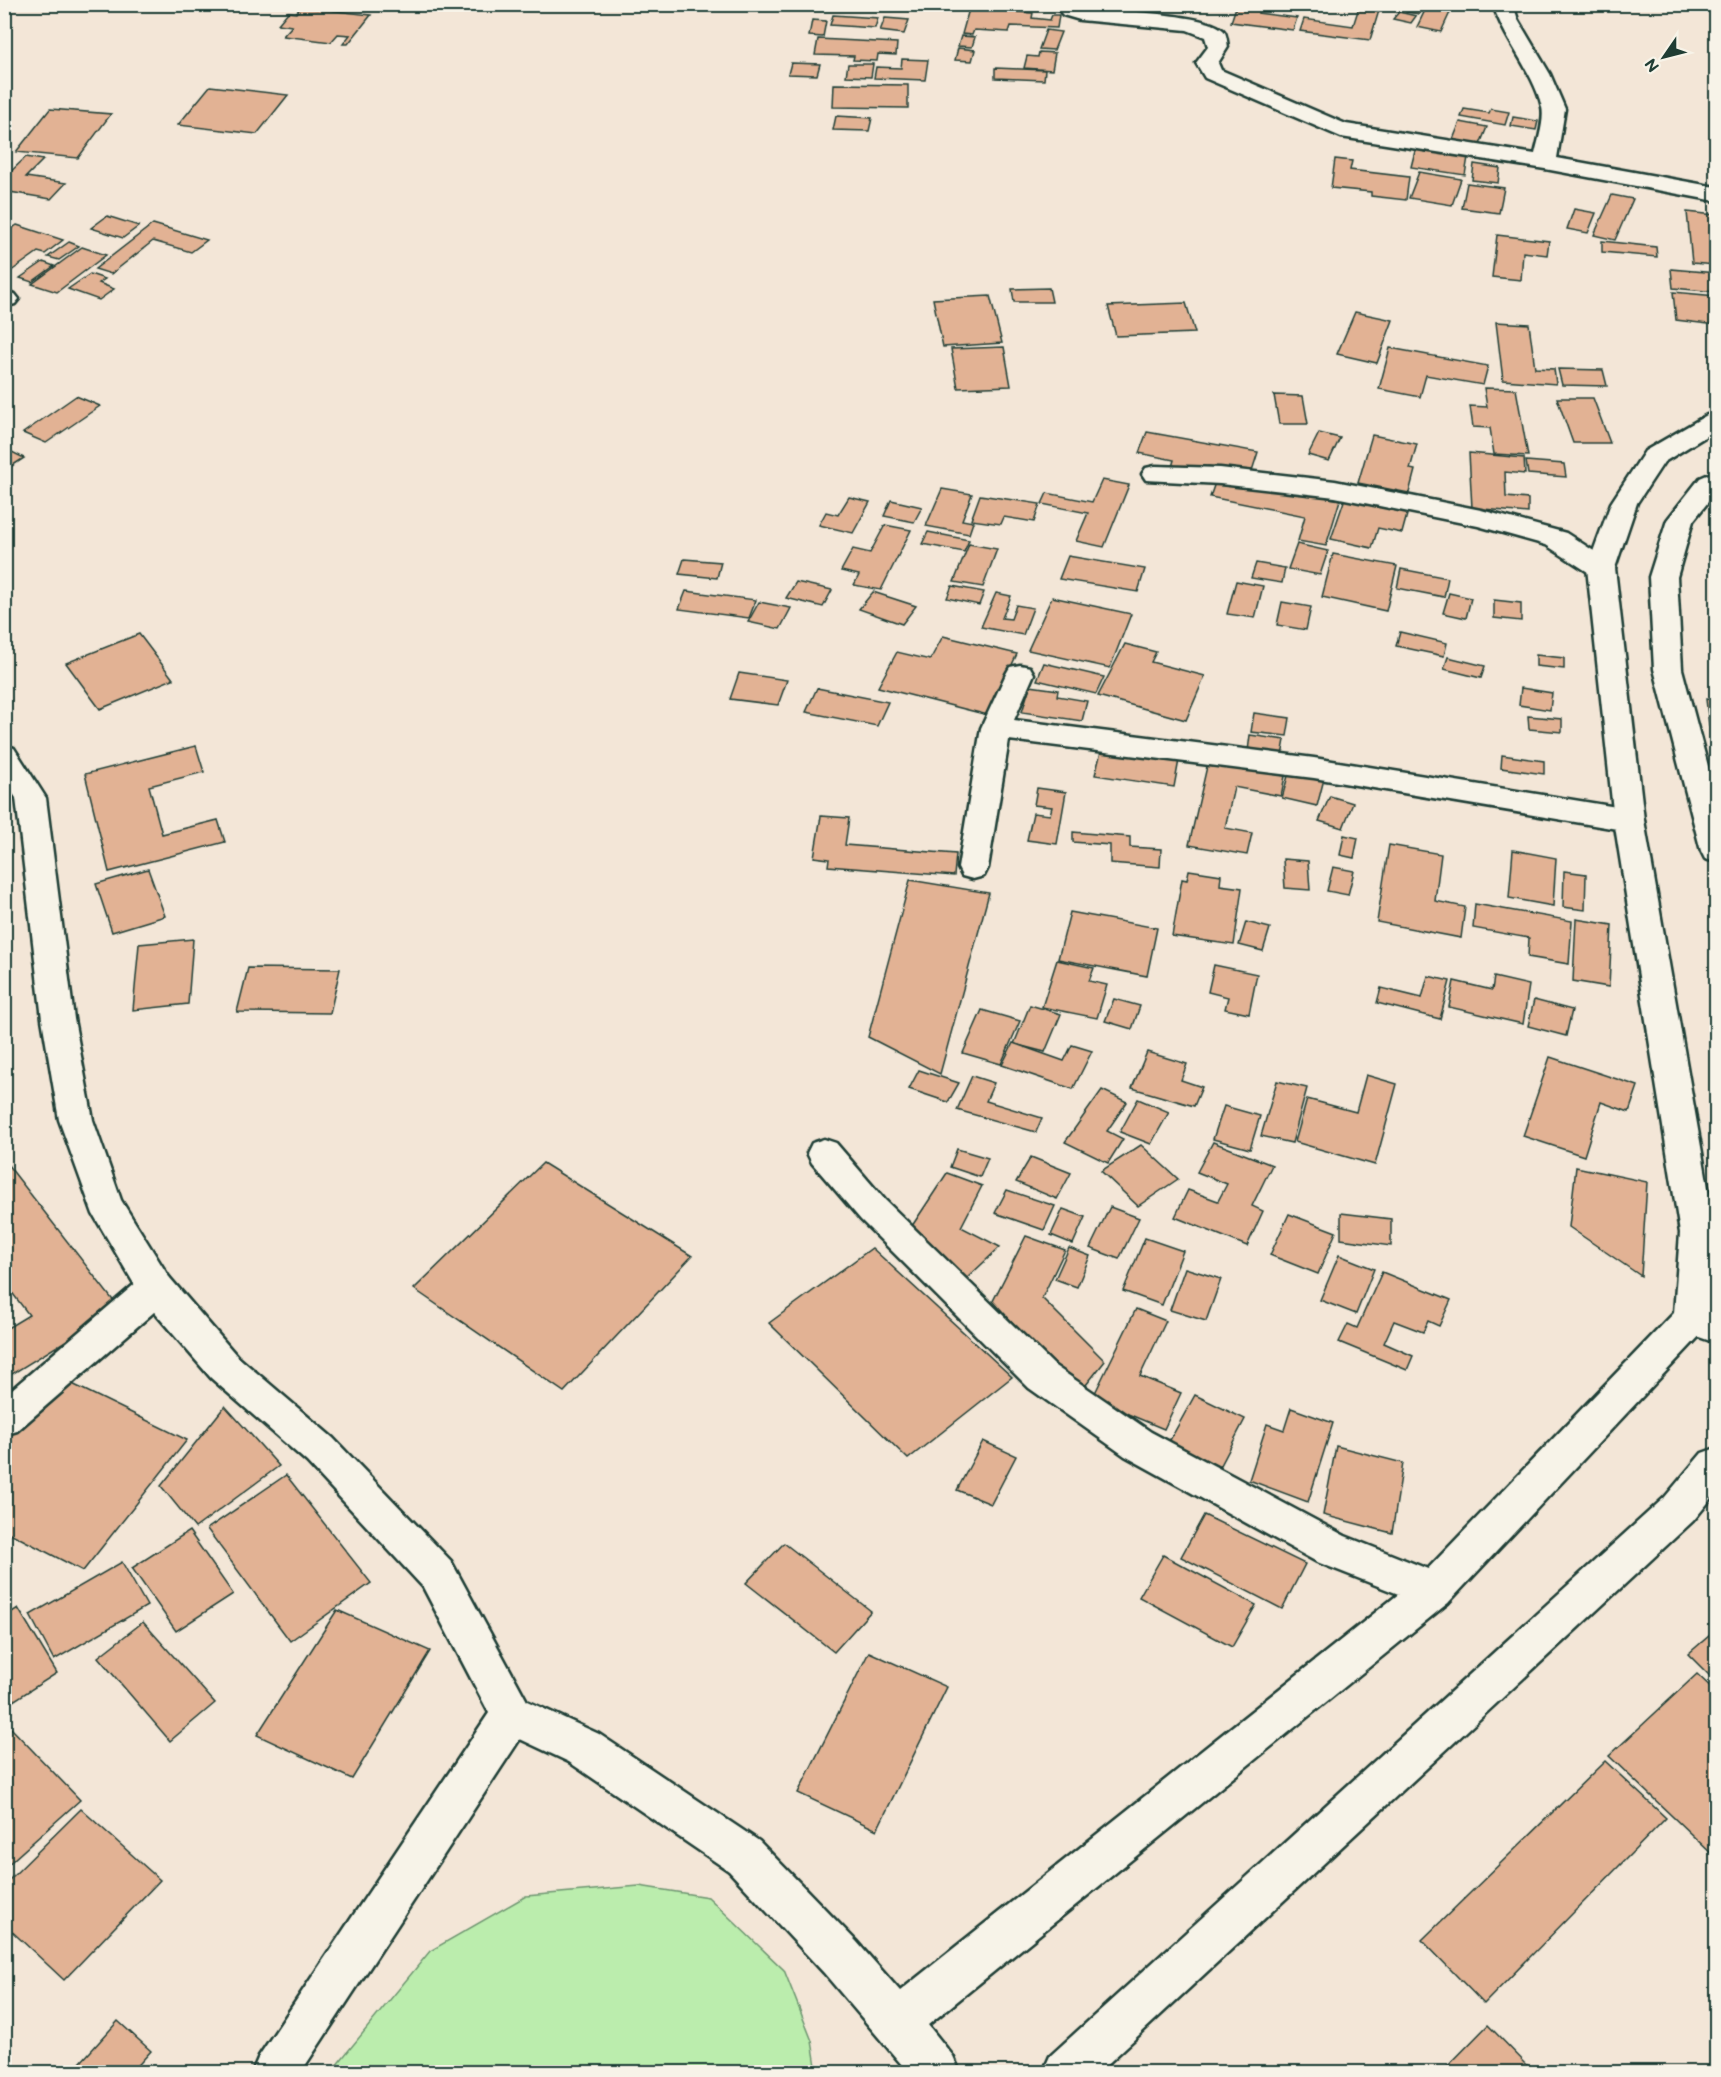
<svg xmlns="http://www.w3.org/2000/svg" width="1721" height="2077" font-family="'Balsamiq Sans',sans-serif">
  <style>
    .green { fill: #bbedad; stroke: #6d9570; stroke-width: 1.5 }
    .building { fill: #e2b294; stroke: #1f3d34; stroke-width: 1.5 }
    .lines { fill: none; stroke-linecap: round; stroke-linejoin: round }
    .minor-casing { stroke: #1f3d34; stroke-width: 5 }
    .major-casing { stroke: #1f3d34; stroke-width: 5 }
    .minor { fill: #f7f3e8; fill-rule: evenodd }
    .major { fill: #f7f3e8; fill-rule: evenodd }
  </style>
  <rect width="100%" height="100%" fill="#f3e6d7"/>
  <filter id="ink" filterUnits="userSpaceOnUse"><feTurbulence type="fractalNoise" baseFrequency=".0167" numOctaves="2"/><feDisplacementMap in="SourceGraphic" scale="12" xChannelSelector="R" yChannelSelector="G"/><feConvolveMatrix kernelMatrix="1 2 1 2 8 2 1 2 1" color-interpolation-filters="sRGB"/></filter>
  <g filter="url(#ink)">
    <path class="green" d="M639,1886L708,1897L784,1970L812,2041L817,2072H331L430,1951L526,1896Z"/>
    <g class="building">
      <path d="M1086,4H1115L1113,12L1085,9Z"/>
      <path d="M1237,4H1261L1258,13L1297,18L1293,30L1231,22Z"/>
      <path d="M1360,4H1381L1370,40L1300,31L1304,19L1353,26Z"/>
      <path d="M1411,4H1426L1419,14L1406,12Z"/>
      <path d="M1428,4L1453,6L1441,32L1417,27Z"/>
      <path d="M301,7L371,15L348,44H343L350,35L338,34L331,42L283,36L292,26L278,24L288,12L296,13Z"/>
      <path d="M969,9L1033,13L1032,18L1050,20L1052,15H1059L1057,28L1011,26L1009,32L974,30L972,35L962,34Z"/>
      <path d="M1399,12L1416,16L1411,23L1393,19Z"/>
      <path d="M833,15L878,18L875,28L830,25Z"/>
      <path d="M885,18L909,20L904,34L880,31Z"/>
      <path d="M812,20L826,21L823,37L809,36Z"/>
      <path d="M1046,30L1061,32L1054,50L1039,49Z"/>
      <path d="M961,36L975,37L972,47L958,46Z"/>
      <path d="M818,39L897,43L896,55L878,54L877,61L853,60L854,56L815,55Z"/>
      <path d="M958,48L975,50L972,61L955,60Z"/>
      <path d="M1039,52L1055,53L1052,70L1024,68L1027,56L1038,57Z"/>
      <path d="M902,59L928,60L925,80L874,78L876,67L901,68Z"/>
      <path d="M791,63L820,64L817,75L788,74Z"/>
      <path d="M848,64H873L871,77L846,76Z"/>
      <path d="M995,68L1045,70L1044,80L995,78Z"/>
      <path d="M834,84L908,85V108L833,107Z"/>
      <path d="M210,86L288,95L257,134L178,125Z"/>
      <path d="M50,109L111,114L78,158L16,152Z"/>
      <path d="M1464,109L1489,113L1491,109L1509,112L1505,125L1461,117Z"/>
      <path d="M836,116L872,118L869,131L833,130Z"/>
      <path d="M1513,117L1538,121L1536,130L1511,126Z"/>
      <path d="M1460,122L1487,127L1479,147L1452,142Z"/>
      <path d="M1417,143L1469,151L1465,175L1411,167Z"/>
      <path d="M26,157L43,160L26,177L66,183L51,199L4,191V178Z"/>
      <path d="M1335,159L1352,161L1350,170L1409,177L1406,200L1371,196V192L1331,188Z"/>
      <path d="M1474,164L1500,168L1498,183L1472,180Z"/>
      <path d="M1419,172L1461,179L1452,205L1409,198Z"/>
      <path d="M1467,183L1504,188L1499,213L1462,208Z"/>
      <path d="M1612,195L1633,199L1615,240L1594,235Z"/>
      <path d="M1574,209L1596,213L1588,233L1567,229Z"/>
      <path d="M1687,212L1715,215L1716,265L1692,263Z"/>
      <path d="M107,216L139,226L123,238L91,228Z"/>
      <path d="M153,224L207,240L191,252L153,241L111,274L95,269Z"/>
      <path d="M17,225L63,240L45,254L38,252L7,274L4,273V234Z"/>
      <path d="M1497,235L1549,241L1547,255L1523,252L1521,280L1492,277Z"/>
      <path d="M1602,241L1656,247L1657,257L1602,252Z"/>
      <path d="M69,242L79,246L59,260L48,257Z"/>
      <path d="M82,247L106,255L57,292L32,284Z"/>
      <path d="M43,262L54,266L32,282L20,278Z"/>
      <path d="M1671,269L1716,273V292L1673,288Z"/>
      <path d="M90,274L105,279L99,283L114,289L99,300L68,289Z"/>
      <path d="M1049,288L1052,302H1014L1012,289Z"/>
      <path d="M1673,292L1716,296V325L1676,320Z"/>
      <path d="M990,296L1002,343L943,347L933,299Z"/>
      <path d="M1186,303L1195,333L1116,336L1108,306Z"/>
      <path d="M1355,312L1393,320L1377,363L1337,354Z"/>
      <path d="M1496,322L1529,324L1535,368L1554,369L1556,384L1503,380Z"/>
      <path d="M1004,347L1011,386L958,388L951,349Z"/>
      <path d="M1390,348L1488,366L1483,385L1426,375L1420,397L1379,389Z"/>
      <path d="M1558,369L1603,370L1607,386L1562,385Z"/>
      <path d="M1484,388L1516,389L1528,456L1494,454L1490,428L1473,427L1470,406L1487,407Z"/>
      <path d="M1274,395L1303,396L1308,424H1279Z"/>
      <path d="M76,396L100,406L46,443L23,433Z"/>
      <path d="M1557,398H1593L1610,443H1573Z"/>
      <path d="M1147,432L1258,452L1251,474L1208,466L1206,473L1172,467L1174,460L1139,453Z"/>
      <path d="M1319,433L1340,438L1329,461L1308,455Z"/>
      <path d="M1372,435L1417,444L1410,469L1415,470L1409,493L1358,483Z"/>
      <path d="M4,448L24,458L4,471Z"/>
      <path d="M1469,453L1524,458L1525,474L1505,472L1506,497L1528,499V513L1472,508Z"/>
      <path d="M1526,461L1564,464L1566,477L1528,474Z"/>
      <path d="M1217,477L1340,500L1326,546L1298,541L1305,516L1210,497Z"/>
      <path d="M1102,480L1129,485L1104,547L1076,541L1088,513L1042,504L1047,493L1092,502Z"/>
      <path d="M942,489L972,494L962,520L973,522L969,534L926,526Z"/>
      <path d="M980,495L1040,504L1034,522L1004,517L1001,524L971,520Z"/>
      <path d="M849,497L870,502L853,533L819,525L826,512L838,515Z"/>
      <path d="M1345,498L1408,511L1402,533L1378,528L1372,548L1331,539Z"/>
      <path d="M891,500L922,507L914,522L884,516Z"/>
      <path d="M885,525L911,530L881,590L854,585L859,575L841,571L853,549L870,553Z"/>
      <path d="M928,532L969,540L964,552L922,544Z"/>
      <path d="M969,544L997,549L983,587L954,582Z"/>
      <path d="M1297,544L1328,551L1320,575L1288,569Z"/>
      <path d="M1333,554L1397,566L1386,611L1322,597Z"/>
      <path d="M1068,556L1145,569L1138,592L1059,579Z"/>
      <path d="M684,559L721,562L717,578L679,574Z"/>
      <path d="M1256,563L1285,568L1282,583L1251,578Z"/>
      <path d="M1401,569L1448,578L1444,597L1397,588Z"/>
      <path d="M1236,581L1263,586L1255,618L1227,614Z"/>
      <path d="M796,582L832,590L823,607L786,598Z"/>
      <path d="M952,586L984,592L979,605L947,598Z"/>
      <path d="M686,591L756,600L749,618L679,609Z"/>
      <path d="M873,592L916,606L902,624L859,609Z"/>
      <path d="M996,593L1011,596L1002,618L1011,619L1016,605L1033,608L1023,635L981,627Z"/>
      <path d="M1449,593L1471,598L1466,618L1443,613Z"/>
      <path d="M1052,597L1131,614L1110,668L1028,650Z"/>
      <path d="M1494,600L1521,603V621L1494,618Z"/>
      <path d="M759,602L791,608L780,629L748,622Z"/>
      <path d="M1282,602L1311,607L1306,630L1277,625Z"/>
      <path d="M1400,632L1447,643L1444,656L1396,646Z"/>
      <path d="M139,634L173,679L100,709L66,663Z"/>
      <path d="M943,636L1017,654L988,715L878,687L897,652L930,660Z"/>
      <path d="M1125,644L1156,652L1151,662L1205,676L1186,720L1098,696Z"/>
      <path d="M1536,655L1564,658V669L1536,666Z"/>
      <path d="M1448,657L1485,666L1481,678L1444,669Z"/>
      <path d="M1044,663L1104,677L1096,694L1037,680Z"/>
      <path d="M739,673L787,680L778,705L730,699Z"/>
      <path d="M1030,686L1058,690L1057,696L1087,701L1082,721L1022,712Z"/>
      <path d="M817,688L888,702L877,726L806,712Z"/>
      <path d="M1521,688L1552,693L1550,710L1519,705Z"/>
      <path d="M1706,699L1716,700V726L1709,725Z"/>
      <path d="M1254,713L1290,718L1287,736L1251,732Z"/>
      <path d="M1528,716L1562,719V732L1529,729Z"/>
      <path d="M1250,735L1285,740L1282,756L1248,751Z"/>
      <path d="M196,746L204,772L149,786L162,834L218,820L225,842L109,872L85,774Z"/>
      <path d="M1102,748L1179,760L1174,787L1095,775Z"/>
      <path d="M1502,755L1544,761V774L1501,768Z"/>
      <path d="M1208,762L1285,776L1281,796L1234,787L1225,828L1252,833L1247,855L1189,845Z"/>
      <path d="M1289,772L1324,779L1317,806L1282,798Z"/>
      <path d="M1037,788L1066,792L1057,844L1027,840L1033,813L1050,815L1052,807L1034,805Z"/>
      <path d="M1330,796L1353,803L1343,828L1319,821Z"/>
      <path d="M821,816L849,818L845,845L956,854L954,876L828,866L829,859L814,857Z"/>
      <path d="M1073,832L1130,837V847L1161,849L1160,867L1110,863V845L1073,842Z"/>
      <path d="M1344,835L1358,838L1354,858L1340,855Z"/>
      <path d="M1389,845L1441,854L1435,901L1465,907L1461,938L1377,922Z"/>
      <path d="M1513,850L1556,858L1553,906L1509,898Z"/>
      <path d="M1283,859L1308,861L1310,890L1285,888Z"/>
      <path d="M1333,867L1354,871L1348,895L1327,891Z"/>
      <path d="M148,869L165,916L112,932L96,884Z"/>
      <path d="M1189,870L1221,875L1220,885L1242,888L1234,945L1172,936L1182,879L1187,880Z"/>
      <path d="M1564,871L1586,874L1585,910L1563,907Z"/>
      <path d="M910,880L989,893L940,1074L868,1037Z"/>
      <path d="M1475,904L1572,921L1569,964L1528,957L1529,938L1473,928Z"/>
      <path d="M1070,912L1157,928L1147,976L1058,959Z"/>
      <path d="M1576,919L1612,925L1609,987L1573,981Z"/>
      <path d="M1246,922L1270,928L1263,951L1239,945Z"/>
      <path d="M193,939L188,1004L133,1010L139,944Z"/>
      <path d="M1057,960L1094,968L1089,981L1107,985L1097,1018L1042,1007Z"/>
      <path d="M1214,965L1257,974L1249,1014L1225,1009L1228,997L1208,992Z"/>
      <path d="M248,968L340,969L330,1013L237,1012Z"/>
      <path d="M1428,976L1450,981L1440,1019L1377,1003L1381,988L1422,998Z"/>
      <path d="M1494,977L1529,985L1523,1024L1449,1007L1454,981L1492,990Z"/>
      <path d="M1114,999L1140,1006L1132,1029L1105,1021Z"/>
      <path d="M1534,1000L1572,1010L1566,1036L1528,1026Z"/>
      <path d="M1030,1005L1061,1014L1045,1052L1014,1044Z"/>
      <path d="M982,1010L1020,1021L1001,1064L963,1053Z"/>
      <path d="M1013,1043L1064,1061L1072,1045L1092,1051L1073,1089L1002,1065Z"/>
      <path d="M1147,1052L1187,1064L1181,1080L1202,1087L1194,1106L1132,1088Z"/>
      <path d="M1550,1057L1638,1086L1629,1112L1601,1102L1584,1156L1523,1136Z"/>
      <path d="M919,1070L959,1083L948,1102L909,1089Z"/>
      <path d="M1366,1075L1397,1084L1375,1165L1295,1142L1307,1099L1356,1112Z"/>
      <path d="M972,1076L994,1083L986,1101L1042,1118L1036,1132L957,1110Z"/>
      <path d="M1277,1081L1307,1088L1292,1143L1261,1136Z"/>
      <path d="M1102,1090L1127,1102L1107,1131L1123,1139L1108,1163L1065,1142Z"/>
      <path d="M1138,1099L1169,1112L1151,1144L1120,1132Z"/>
      <path d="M1224,1106L1260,1116L1250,1149L1213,1139Z"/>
      <path d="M1213,1142L1272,1165L1252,1206L1263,1211L1247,1246L1175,1217L1188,1190L1218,1201L1227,1184L1197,1172Z"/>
      <path d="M1141,1145L1178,1179L1138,1206L1101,1171Z"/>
      <path d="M957,1149L988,1158L980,1177L950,1167Z"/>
      <path d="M1031,1157L1071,1173L1057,1199L1016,1182Z"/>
      <path d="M4,1160L119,1308L4,1379V1330L29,1315L4,1282Z"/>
      <path d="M543,1163L692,1256L564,1392L414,1289Z"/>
      <path d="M1576,1167L1647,1182L1641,1276L1569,1227Z"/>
      <path d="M947,1173L982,1186L961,1227L1000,1247L965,1280L910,1229Z"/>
      <path d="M1007,1190L1055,1206L1044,1230L995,1213Z"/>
      <path d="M1110,1207L1139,1218L1119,1259L1090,1248Z"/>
      <path d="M1063,1209L1085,1217L1073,1244L1051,1235Z"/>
      <path d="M1341,1213L1391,1219V1246L1341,1239Z"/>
      <path d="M1289,1214L1336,1232L1318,1274L1270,1255Z"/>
      <path d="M1026,1236L1065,1250L1042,1298L1105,1361L1078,1395L993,1301Z"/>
      <path d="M1145,1238L1183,1251L1162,1305L1123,1291Z"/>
      <path d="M872,1248L1012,1377L908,1459L769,1323Z"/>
      <path d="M1069,1248L1090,1256L1077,1287L1055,1279Z"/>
      <path d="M1339,1255L1374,1269L1356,1314L1320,1300Z"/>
      <path d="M1185,1268L1221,1279L1206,1321L1170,1310Z"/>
      <path d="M1382,1272L1451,1300L1439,1326L1428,1321L1423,1332L1394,1321L1384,1343L1413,1356L1407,1370L1339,1342L1348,1324L1357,1328Z"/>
      <path d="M1136,1309L1166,1321L1140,1376L1181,1393L1164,1429L1092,1399Z"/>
      <path d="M60,1378L187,1440L83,1571L4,1530V1443Z"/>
      <path d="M1195,1395L1245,1419L1220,1467L1169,1442Z"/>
      <path d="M225,1406L279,1466L195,1528L161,1486Z"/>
      <path d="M1291,1408L1333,1423L1308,1502L1249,1480L1267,1424L1284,1430Z"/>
      <path d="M983,1441L1016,1456L991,1504L957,1490Z"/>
      <path d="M1336,1446L1403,1463L1392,1533L1323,1515Z"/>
      <path d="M286,1475L371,1583L290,1641L207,1529Z"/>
      <path d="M1204,1515L1305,1564L1282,1609L1181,1557Z"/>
      <path d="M189,1531L233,1594L176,1631L132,1568Z"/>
      <path d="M784,1543L871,1611L834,1652L746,1583Z"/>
      <path d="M1163,1555L1256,1605L1232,1647L1139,1597Z"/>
      <path d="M122,1562L147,1606L54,1660L30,1615Z"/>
      <path d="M18,1608L57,1673L4,1707V1617Z"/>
      <path d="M337,1610L430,1651L352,1779L257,1735Z"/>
      <path d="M143,1622L215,1703L170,1741L98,1657Z"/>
      <path d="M1716,1630V1682L1688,1654Z"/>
      <path d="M869,1652L947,1687L877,1830L798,1793Z"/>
      <path d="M1697,1674L1716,1692L1715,1857L1609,1756Z"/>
      <path d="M11,1728L80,1800L4,1868V1734Z"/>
      <path d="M1605,1761L1666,1818L1484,2004L1422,1940Z"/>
      <path d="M81,1809L160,1880L64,1980L4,1924V1885Z"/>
      <path d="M118,2021L151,2051L132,2072H72Z"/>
      <path d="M1488,2025L1534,2072H1442Z"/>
    </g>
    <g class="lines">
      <defs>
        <g id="minor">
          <path d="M1054,4H1075L1082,8C1110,11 1205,13 1223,30C1227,33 1227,42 1228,47L1218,63L1221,70L1346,124L1535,154C1538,141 1545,120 1542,107C1533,70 1504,41 1493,4H1513L1518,20L1550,74L1565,109L1557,158L1716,187V201L1545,169L1341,137L1205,78L1196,63L1208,47L1205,37L1187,30L1080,20L1063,15Z"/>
          <path d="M4,292L15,294L19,299L15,304L4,307Z"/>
          <path d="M1155,466L1220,468L1335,481L1481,510L1566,533L1611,562L1615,568L1611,574L1601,577L1591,574L1546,545L1478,526L1335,497L1220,484L1146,480L1142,474L1146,468Z"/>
          <path d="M1020,665L1030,667L1034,674L1014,720L1314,758L1629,809L1640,812L1644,820L1640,828L1629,831L1314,778L1009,740L988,868L984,876L973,879L962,876L958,868L981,728L1006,674L1010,667Z"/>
          <path d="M824,1139L836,1143L885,1200L1055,1366L1151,1432L1345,1536L1448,1577L1454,1590L1448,1603L1434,1608L1317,1562L1125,1456L1029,1388L861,1220L812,1163L807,1153L812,1143Z"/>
          <path d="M156,1273L169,1277L174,1288L169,1299L17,1431L4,1435V1396L143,1277Z"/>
          <path d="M1692,1304L1716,1312V1343L1679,1330L1674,1319L1679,1308Z"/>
        </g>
        <g id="major">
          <path d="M1716,412V430L1664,462L1637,503L1615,568L1644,820L1716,1233L1710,1319L1705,1330L1448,1603L928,2025L953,2056L960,2072H908L824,1973L729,1871L569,1762L520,1739L301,2072H252L259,2056L489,1713L423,1587L307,1462L211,1378L143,1299L93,1214L59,1120L42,1019L16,798L4,780V745L14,748L46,798L74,1019L93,1120L121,1200L169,1277L237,1356L333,1438L451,1561L527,1701L599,1734L759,1841L856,1941L900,1991L1420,1577L1674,1313L1680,1233L1614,820L1587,568L1611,503L1645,451L1707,415Z"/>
          <path d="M1716,471V492L1693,521L1677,577L1682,669L1716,796V862L1705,859L1701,851L1654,669L1649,577L1667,520L1700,478Z"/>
          <path d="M1716,1448V1493L1693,1521L1099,2072H1043L1050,2056L1665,1497L1702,1453Z"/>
        </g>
      </defs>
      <use href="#minor" class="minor-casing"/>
      <use href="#major" class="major-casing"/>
      <use href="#minor" class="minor"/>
      <use href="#major" class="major"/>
    </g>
  </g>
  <rect width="1721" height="2077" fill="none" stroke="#f7f3e8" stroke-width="24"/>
  <rect x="12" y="12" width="1697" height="2053" fill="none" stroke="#1f3d34" stroke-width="2" filter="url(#ink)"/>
  <g transform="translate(1664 57) rotate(235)" stroke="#f7f3e8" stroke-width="4.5" paint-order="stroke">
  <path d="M0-4.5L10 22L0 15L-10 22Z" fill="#1f3d34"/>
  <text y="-9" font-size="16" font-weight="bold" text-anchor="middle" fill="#1f3d34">N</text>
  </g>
</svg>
